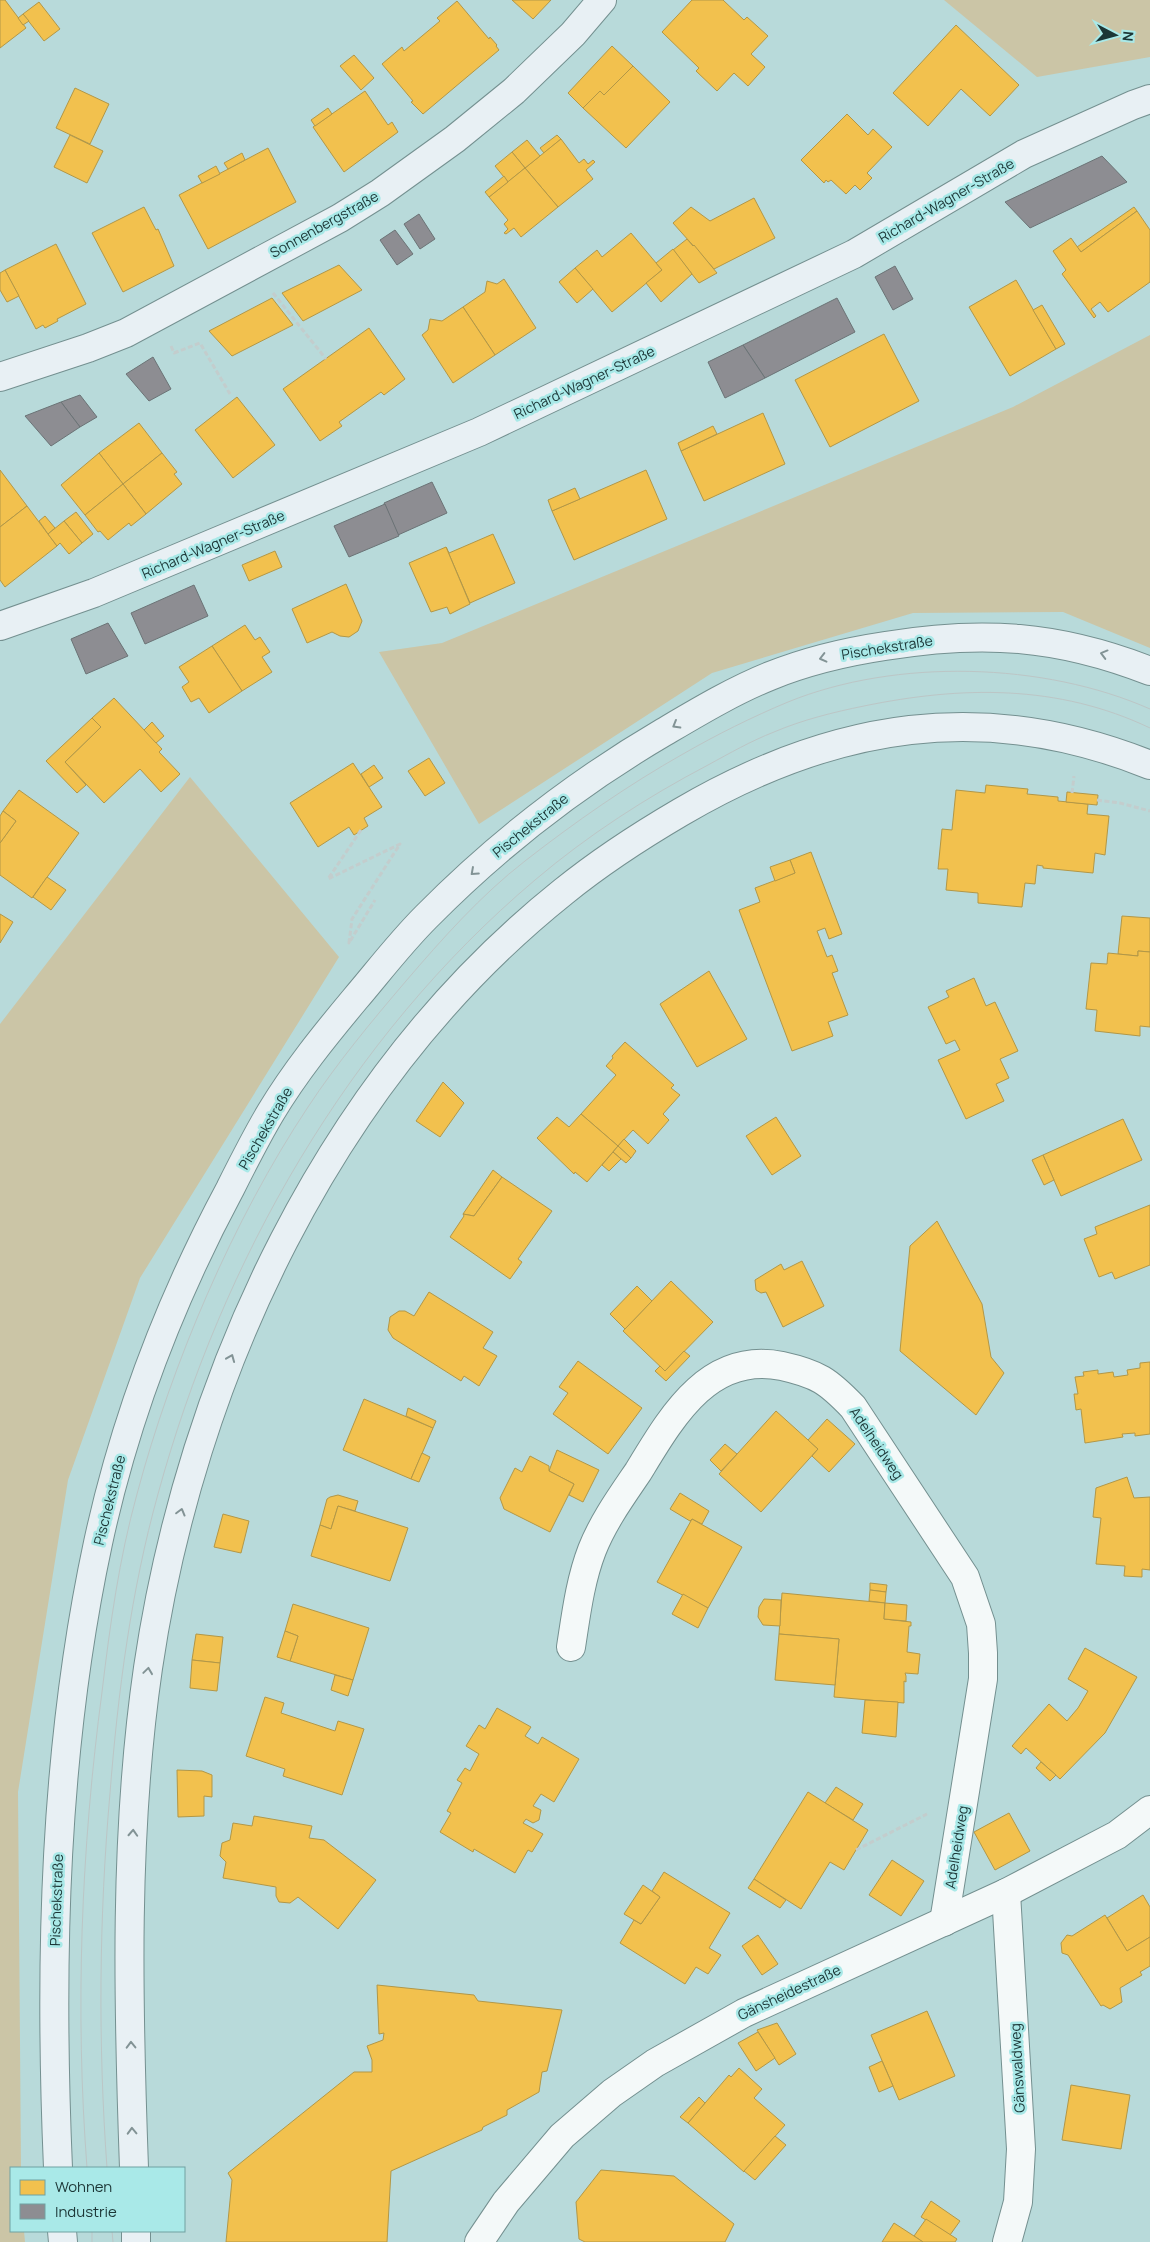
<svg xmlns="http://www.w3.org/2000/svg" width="1150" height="2242" font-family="Manrope,sans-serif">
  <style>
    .green { fill: #cbc5a6 }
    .homes { fill: #f2c14e; stroke: #b29747 }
    .industry { fill: #8d8d92; stroke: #6b7376 }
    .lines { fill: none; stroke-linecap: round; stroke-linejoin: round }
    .street-casing { stroke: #749090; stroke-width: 30 }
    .secondary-casing { stroke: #749090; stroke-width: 30 }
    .path { stroke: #c3cdcd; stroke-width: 3; stroke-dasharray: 5 2.5; stroke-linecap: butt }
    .street { stroke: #f4f9f9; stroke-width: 28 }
    .secondary { stroke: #e8f0f4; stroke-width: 28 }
    .tram { stroke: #bcc6c6; stroke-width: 1 }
    .oneway { stroke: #829395 }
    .labels { text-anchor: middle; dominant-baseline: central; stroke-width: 5; stroke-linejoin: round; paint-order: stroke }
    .street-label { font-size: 14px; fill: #1c3636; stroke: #a9e9e8 }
  </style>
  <rect width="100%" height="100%" fill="#b8dada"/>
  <g class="green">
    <path d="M944,0H1150V57L1037,77Z"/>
    <path d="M1150,335V648L1063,612L913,613L712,673L479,824L379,652L442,643L1013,407Z"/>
    <path d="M190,777L339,957L140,1278L68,1480L18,1792L21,2168H11V2231H24L25,2242H0V1024Z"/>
  </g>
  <g class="homes">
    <path d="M0,0H5L26,28L0,48Z"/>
    <path d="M512,0H551L533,19Z"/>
    <path d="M692,0H723L744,20L747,17L768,36L751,54L765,67L748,86L734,73L717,91L696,71L699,68L662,32Z"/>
    <path d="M457,1L489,39L490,37L497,45L496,46L499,50L423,114L411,102L413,101L382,64L402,47L404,51L440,21L437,18Z"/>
    <path d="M39,2L60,29L44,41L23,14Z"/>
    <path d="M23,14L29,21L23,25L18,18Z"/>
    <path d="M956,25L1019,85L990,116L961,89L928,126L893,93Z"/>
    <path d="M612,46L633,66L604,95L600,91L583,108L568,93Z"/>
    <path d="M354,55L374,78L361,90L340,66Z"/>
    <path d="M633,66L670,102L626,148L583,108L600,91L604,95Z"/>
    <path d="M75,88L109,104L90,144L56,128Z"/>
    <path d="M365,91L388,125L392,122L398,132L344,172L313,127Z"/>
    <path d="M328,108L332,114L315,126L311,120Z"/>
    <path d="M847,114L868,135L873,129L892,147L867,173L872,178L860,190L855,185L846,194L831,180L828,182L826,180L824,183L801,160Z"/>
    <path d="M70,135L103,151L87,183L54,167Z"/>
    <path d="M557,135L561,139L544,153L540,148Z"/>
    <path d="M561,139L579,163L584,159L588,164L593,160L595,162L586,170L593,179L558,207L525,168Z"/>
    <path d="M527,140L540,156L525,168L512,152Z"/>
    <path d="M268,148L296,202L208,249L179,195Z"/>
    <path d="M512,152L525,168L508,182L495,166Z"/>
    <path d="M242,153L245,160L228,169L224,163Z"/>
    <path d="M216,166L220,174L202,183L198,176Z"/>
    <path d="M525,168L558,207L521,237L514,228L506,234L504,233L508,229L504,224L508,220L489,197Z"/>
    <path d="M504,176L508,182L489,197L485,192Z"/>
    <path d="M754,198L775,238L714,269L673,223L691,207L710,221Z"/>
    <path d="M144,207L156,230L158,229L174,266L123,292L92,233Z"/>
    <path d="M1134,207L1137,211L1081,252L1077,247Z"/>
    <path d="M1137,211L1150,230V282L1108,312L1100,302L1091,309L1096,316L1094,318L1062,274L1066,270L1053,251L1071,238L1081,252Z"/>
    <path d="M631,233L662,270L612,312L575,268L597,250L602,257Z"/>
    <path d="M687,239L693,246L694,245L717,273L699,283L673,250Z"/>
    <path d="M56,244L86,304L57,319L58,321L45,328L43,325L36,329L5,270Z"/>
    <path d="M673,249L692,274L661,302L646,283L662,270L656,263Z"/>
    <path d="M339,265L362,290L303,321L282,293Z"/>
    <path d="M575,268L593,289L577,303L559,282Z"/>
    <path d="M5,270L19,296L7,302L0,290V273Z"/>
    <path d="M504,279L536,328L495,355L463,307L485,292L487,281L497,284Z"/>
    <path d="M1016,280L1056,349L1010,376L969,307Z"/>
    <path d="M272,298L293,325L232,356L209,331Z"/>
    <path d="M1042,305L1065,344L1056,349L1033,310Z"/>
    <path d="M463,307L495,355L453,383L422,335L428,330L430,319L442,321Z"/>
    <path d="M369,328L405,379L384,395L381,392L339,422L342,426L320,441L283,389Z"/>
    <path d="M884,334L919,401L830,447L795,380Z"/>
    <path d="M237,397L275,445L233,478L195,430Z"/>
    <path d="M763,413L785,464L704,501L681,451Z"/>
    <path d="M139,423L162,453L123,484L99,453Z"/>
    <path d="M713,426L717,434L681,451L678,443Z"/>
    <path d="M99,453L123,484L85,515L61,485Z"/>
    <path d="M162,453L177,472L174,474L182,484L146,514L123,484Z"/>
    <path d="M0,470L27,506L0,527Z"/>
    <path d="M646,470L667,519L574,560L552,511Z"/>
    <path d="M123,484L146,514L131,526L129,523L108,540L100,531L98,532L85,515Z"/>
    <path d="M575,488L580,499L552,511L548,500Z"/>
    <path d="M27,506L57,546L5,587L0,580V527Z"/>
    <path d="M76,512L93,534L82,543L64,521Z"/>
    <path d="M45,516L55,528L48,534L39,521Z"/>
    <path d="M64,521L82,543L69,554L60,543L57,546L48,534Z"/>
    <path d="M493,534L515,583L470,603L446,547L449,553Z"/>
    <path d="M446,547L470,604L450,614L447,607L431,612L409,563Z"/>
    <path d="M275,551L282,567L249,581L242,565Z"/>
    <path d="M346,584L362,621L358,631L349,637L340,636L332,632L307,643L292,609Z"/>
    <path d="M245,625L255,640L260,637L270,652L262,657L272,672L242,691L212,646Z"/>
    <path d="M212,646L242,691L209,713L199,698L191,702L182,687L189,682L179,667Z"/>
    <path d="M114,698L162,749L159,752L180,774L161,792L140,769L104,803L65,762L101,727L92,718Z"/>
    <path d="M92,718L101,727L65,762L86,785L77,793L46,761Z"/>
    <path d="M152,722L164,736L156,743L144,730Z"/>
    <path d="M429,758L445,783L425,796L408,771Z"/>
    <path d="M353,763L382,807L364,818L368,826L354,835L349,827L318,847L290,803Z"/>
    <path d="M374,765L383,778L369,787L361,774Z"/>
    <path d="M986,785L1028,789L1027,794L1058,797V801L1088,804L1087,814L1109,816L1105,855L1095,853L1093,873L1043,868V866L1037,865L1035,884L1025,883L1022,907L978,903V893L946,890L948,869H938L942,829L952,830L956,790L985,793Z"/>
    <path d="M19,790L79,833L32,898L0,875V843L16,821L3,811Z"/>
    <path d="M1067,792L1098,795L1097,805L1066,802Z"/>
    <path d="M3,811L16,821L0,843V816Z"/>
    <path d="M811,852L842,934L829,939L825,928L817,931L827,957L832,955L838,971L832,973L848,1015L828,1022L833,1036L792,1051L739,910L760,902L755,888L795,873L790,860Z"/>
    <path d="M790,860L795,873L775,881L770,867Z"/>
    <path d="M47,877L66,890L51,910L33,897Z"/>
    <path d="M0,914L13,922L0,943Z"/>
    <path d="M1122,916L1150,918V952L1138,951V956L1118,954Z"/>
    <path d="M1138,951L1150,952V1027L1140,1026V1036L1095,1031L1097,1010L1086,1009L1091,963L1107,964L1108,953L1138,956Z"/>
    <path d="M709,971L747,1039L697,1067L660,1004Z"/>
    <path d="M974,978L986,1006L995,1002L1018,1051L1000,1059L1009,1078L996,1084L1004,1101L966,1119L938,1060L960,1050L955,1040L946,1044L928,1007L949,997L946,991Z"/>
    <path d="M625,1042L674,1085L671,1088L680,1095L663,1114L669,1120L648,1144L633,1130L618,1146L581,1114L616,1075L606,1066L613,1058L612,1056Z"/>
    <path d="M443,1082L464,1103L440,1137L416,1121Z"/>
    <path d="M581,1114L618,1146L587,1182L575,1172L574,1174L537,1138L557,1117L569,1127Z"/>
    <path d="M776,1117L801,1156L772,1175L746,1136Z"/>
    <path d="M1123,1119L1142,1160L1061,1196L1043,1155Z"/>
    <path d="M624,1139L636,1151L631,1158L618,1146Z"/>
    <path d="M618,1146L631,1158L626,1163L613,1152Z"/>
    <path d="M613,1152L621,1159L609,1171L602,1165Z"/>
    <path d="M1043,1155L1054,1180L1044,1185L1032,1160Z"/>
    <path d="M493,1170L502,1177L474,1216L463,1214Z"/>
    <path d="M502,1177L552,1211L518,1259L522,1262L510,1279L450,1237L464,1216L463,1214L474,1216Z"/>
    <path d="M1150,1205V1265L1115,1279L1112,1272L1099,1277L1084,1239L1097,1234L1095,1227Z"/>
    <path d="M937,1221L982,1304L991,1357L1004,1373L976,1415L900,1351L910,1246Z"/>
    <path d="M802,1261L824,1306L783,1327L766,1292L761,1293L756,1290L755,1280L781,1264L784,1270Z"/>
    <path d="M671,1281L713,1322L665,1371L623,1331Z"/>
    <path d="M637,1286L652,1301L625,1329L610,1314Z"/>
    <path d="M429,1292L493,1332L483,1348L497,1356L479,1386L464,1376L461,1381L393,1338L388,1330L390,1317L399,1311H405L414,1316Z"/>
    <path d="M684,1351L690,1356L666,1381L655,1371L660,1366L665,1371Z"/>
    <path d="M578,1361L642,1408L608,1454L553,1414L568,1393L559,1387Z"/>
    <path d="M1150,1362V1434L1135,1436V1433L1122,1434L1123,1437L1085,1443L1081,1409L1076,1410L1074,1394H1078L1075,1377L1084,1376L1083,1372L1098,1370V1374L1113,1372L1114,1377L1128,1375L1127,1370L1140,1368V1363Z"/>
    <path d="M364,1399L433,1428L411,1479L343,1450Z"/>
    <path d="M408,1408L436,1421L433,1428L406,1416Z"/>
    <path d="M776,1411L818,1449L761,1512L719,1474Z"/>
    <path d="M827,1419L855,1444L829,1472L812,1456L818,1449L808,1440Z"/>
    <path d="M725,1444L737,1454L721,1471L710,1460Z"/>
    <path d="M557,1450L599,1470L583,1502L569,1495L574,1484L549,1471Z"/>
    <path d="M422,1453L430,1457L419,1482L411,1479Z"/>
    <path d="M530,1456L549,1466V1471L574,1484L550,1532L504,1509L500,1498L515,1468L522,1472Z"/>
    <path d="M1127,1477L1134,1498L1150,1497V1570L1142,1569V1577L1124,1576L1125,1566L1096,1564L1101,1518L1093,1517L1096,1488Z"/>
    <path d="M680,1493L709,1511L702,1524L692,1519L690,1521L670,1509Z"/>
    <path d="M338,1495L358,1501L355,1511L338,1506L331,1529L320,1525L327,1499L330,1497Z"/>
    <path d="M338,1506L408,1528L390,1581L311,1556L320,1525L331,1529Z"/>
    <path d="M223,1514L249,1521L241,1553L214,1547Z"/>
    <path d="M692,1519L742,1547L708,1608L657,1582Z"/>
    <path d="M870,1583L887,1585L886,1592L870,1590Z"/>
    <path d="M870,1590L886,1592L885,1603L869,1601Z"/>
    <path d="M782,1593L885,1603L884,1619L911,1622V1626H909L907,1652L920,1654L918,1674L905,1673L906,1676V1682L904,1681V1703L834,1697L839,1639L779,1634Z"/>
    <path d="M683,1594L708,1608L698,1628L672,1614Z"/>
    <path d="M764,1599L781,1600L780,1626L763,1625L758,1617L759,1607Z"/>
    <path d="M885,1603L907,1605L906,1621L884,1619Z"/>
    <path d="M293,1604L369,1628L353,1680L290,1661L298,1636L285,1631Z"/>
    <path d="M285,1631L298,1636L290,1661L277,1657Z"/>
    <path d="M196,1634L223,1637L220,1663L192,1660Z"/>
    <path d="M779,1634L839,1639L835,1685L775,1680Z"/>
    <path d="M1085,1648L1137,1677L1105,1733L1060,1779L1026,1748L1021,1754L1012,1746L1049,1704L1067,1721L1078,1708L1088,1691L1068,1679Z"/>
    <path d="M192,1660L220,1663L217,1691L190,1688Z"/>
    <path d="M335,1675L353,1680L348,1696L331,1690Z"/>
    <path d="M265,1697L284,1703L281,1713L335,1731L338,1721L364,1729L342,1795L283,1776L285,1769L246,1756Z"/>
    <path d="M865,1700L898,1702L896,1737L862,1733Z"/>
    <path d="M497,1708L531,1727L525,1736L538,1744L542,1737L579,1759L554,1802L541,1794L533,1806L541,1810L539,1820L533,1823L526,1819L523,1823L543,1834L532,1852L528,1850L515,1873L474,1849L473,1852L440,1832L451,1813L447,1811L462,1783L457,1780L465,1768L470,1771L479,1754L466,1746L479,1725L485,1729Z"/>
    <path d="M1041,1762L1056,1775L1050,1781L1036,1768Z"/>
    <path d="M177,1770L202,1771L212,1775V1797L204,1796V1816L178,1817Z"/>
    <path d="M836,1787L863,1804L853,1820L825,1803Z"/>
    <path d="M808,1792L868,1830L844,1870L830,1862L801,1909L754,1879Z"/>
    <path d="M1009,1813L1030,1851L995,1870L974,1832Z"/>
    <path d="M254,1816L312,1826L309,1838L324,1840L376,1880L338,1929L298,1897L290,1903L279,1902L276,1896V1887L223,1878L226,1862L220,1856L222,1843L230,1840L233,1823L252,1826Z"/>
    <path d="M892,1860L924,1881L901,1916L869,1895Z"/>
    <path d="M664,1872L730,1913L709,1948L721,1955L708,1974L696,1967L685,1984L620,1943L634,1920L641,1924L660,1897L652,1891Z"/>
    <path d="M754,1879L786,1900L780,1908L748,1888Z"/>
    <path d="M643,1885L660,1897L641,1924L624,1914Z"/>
    <path d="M1143,1895L1150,1907V1937L1127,1951L1107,1918Z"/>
    <path d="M1105,1915L1127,1951L1150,1937V1966L1140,1972L1142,1975L1120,1988L1122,2002L1110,2009L1103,2005L1101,2006L1068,1955L1062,1953L1061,1943L1067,1935L1072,1936Z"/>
    <path d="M758,1935L778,1964L762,1975L742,1946Z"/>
    <path d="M377,1985L474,1995L478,2001L562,2010L547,2071L542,2072L539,2092L507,2110V2115L483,2127L482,2130L391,2171L387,2242H226L232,2180L228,2173L354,2072H372V2060L367,2046L383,2040L384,2033L379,2034Z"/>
    <path d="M927,2011L955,2076L899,2100L871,2035Z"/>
    <path d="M777,2023L796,2054L779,2065L757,2030Z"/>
    <path d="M758,2032L775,2058L756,2071L738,2043Z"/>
    <path d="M882,2061L893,2086L879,2092L869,2067Z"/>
    <path d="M739,2068L762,2089L754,2098L785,2125L744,2172L688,2123L729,2075L731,2077Z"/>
    <path d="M1071,2085L1130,2095L1121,2149L1062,2140Z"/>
    <path d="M699,2097L705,2103L688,2123L680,2117Z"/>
    <path d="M775,2136L786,2145L755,2180L744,2171Z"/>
    <path d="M601,2170L674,2176L734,2224L725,2242H585L579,2239L576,2202Z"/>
    <path d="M931,2201L960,2221L950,2235L921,2217Z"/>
    <path d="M926,2219L957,2239L955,2242H923L914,2236Z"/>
    <path d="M894,2223L914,2236L923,2242H882Z"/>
  </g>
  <g class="industry">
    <path d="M1102,156L1127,182L1030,228L1005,202Z"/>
    <path d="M419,214L435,239L420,249L404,224Z"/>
    <path d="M395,230L413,254L397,265L380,240Z"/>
    <path d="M895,266L913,299L893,310L875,277Z"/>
    <path d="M837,298L855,332L765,378L743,345Z"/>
    <path d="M743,345L765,378L725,398L708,362Z"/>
    <path d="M153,357L171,389L149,401L126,374Z"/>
    <path d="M80,395L97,417L80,427L61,402Z"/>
    <path d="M61,402L80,427L51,446L25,416Z"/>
    <path d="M432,482L447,513L398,535L384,503Z"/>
    <path d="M385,504L399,536L349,557L334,526Z"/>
    <path d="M194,585L208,616L145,644L131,613Z"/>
    <path d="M108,623L128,656L86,674L71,639Z"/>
  </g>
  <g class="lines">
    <defs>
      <g id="street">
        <path d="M571,1647C576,1615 580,1581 592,1550C603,1522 621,1497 638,1472C671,1418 708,1351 782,1366C818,1374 828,1381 853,1407L965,1577L981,1624L983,1653V1679L944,1922"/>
        <path d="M1006,1893L1021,2149L1018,2202L1007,2242"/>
        <path d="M479,2242L506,2202L562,2136L612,2093L655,2063L744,2013L1006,1893L1117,1835L1150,1810"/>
      </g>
      <g id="secondary">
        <path d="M0,377L88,348L126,333L340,218L380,193L455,139L514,91L573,34L602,0"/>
        <path d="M0,626L94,593L479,432L854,254L1024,154L1133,105L1150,99"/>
        <path d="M58,2168C49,1959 54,1748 98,1543C125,1418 170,1301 230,1189C243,1163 256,1137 271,1112C295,1072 325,1035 355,999C378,972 400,943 426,917C497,845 577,783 664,732C698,712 733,691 770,676C807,661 845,652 885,646C982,630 1058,635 1150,671"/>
        <path d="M134,2168C128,2002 124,1833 148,1668C191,1376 329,1079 563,892C600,862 640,836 681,812C833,723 984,698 1150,765"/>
        <path d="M62,2231L63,2242"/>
        <path d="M136,2231V2242"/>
      </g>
    </defs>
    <use href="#street" class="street-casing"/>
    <use href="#secondary" class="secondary-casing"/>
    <g class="path">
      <path d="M273,293L326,359"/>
      <path d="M171,346L174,353L200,343L230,394"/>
      <path d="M1072,793L1074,776"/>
      <path d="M1097,800L1120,803L1150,811"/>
      <path d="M361,830L328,879L400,844L352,919L349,943L375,900"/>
      <path d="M856,1850L927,1814"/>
    </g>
    <use href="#street" class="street"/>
    <use href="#secondary" class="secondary"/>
    <g class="tram">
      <path d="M87,2168C75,2010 81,1850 102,1692C110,1625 119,1559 137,1494C172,1363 233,1220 308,1107C337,1063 371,1022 406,981C442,939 481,895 525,861C575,822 628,785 683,754C716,735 752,717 788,702C896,658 1044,662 1150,709"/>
      <path d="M107,2168C98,2043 99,1918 110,1793C118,1692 131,1591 158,1494C222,1260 348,1038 535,880C588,835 647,797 708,765C730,753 751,741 774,732C802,720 834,712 864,706C961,686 1058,684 1150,728"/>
      <path d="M92,2231V2242"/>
      <path d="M112,2231L113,2242"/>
    </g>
  </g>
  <defs><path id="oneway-chevron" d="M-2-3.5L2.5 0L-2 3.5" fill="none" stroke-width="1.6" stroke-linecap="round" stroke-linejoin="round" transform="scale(1.25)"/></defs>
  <g class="oneway">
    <use href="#oneway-chevron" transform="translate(1104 654) rotate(-165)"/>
    <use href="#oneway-chevron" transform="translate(823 658) rotate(166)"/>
    <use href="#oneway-chevron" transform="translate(676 725) rotate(150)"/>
    <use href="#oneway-chevron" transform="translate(474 872) rotate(138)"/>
    <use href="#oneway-chevron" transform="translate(231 1358) rotate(-68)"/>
    <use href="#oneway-chevron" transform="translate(181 1512) rotate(-75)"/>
    <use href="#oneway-chevron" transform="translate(148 1671) rotate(-82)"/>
    <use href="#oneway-chevron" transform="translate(133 1833) rotate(-87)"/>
    <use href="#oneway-chevron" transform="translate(131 2045) rotate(-91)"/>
    <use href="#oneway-chevron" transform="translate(132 2131) rotate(-92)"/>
  </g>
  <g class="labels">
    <g class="street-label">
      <text transform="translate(946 200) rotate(-30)">Richard-Wagner-Straße</text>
      <text transform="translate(324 224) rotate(-29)">Sonnenbergstraße</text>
      <text transform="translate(584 382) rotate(-25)">Richard-Wagner-Straße</text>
      <text transform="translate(213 544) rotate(-23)">Richard-Wagner-Straße</text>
      <text transform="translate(887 647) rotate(-9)">Pischekstraße</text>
      <text transform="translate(530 825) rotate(-39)">Pischekstraße</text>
      <text transform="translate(265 1128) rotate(-60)">Pischekstraße</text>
      <text transform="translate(877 1443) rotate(56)">Adelheidweg</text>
      <text transform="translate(109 1500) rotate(-76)">Pischekstraße</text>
      <text transform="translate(956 1847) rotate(-81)">Adelheidweg</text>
      <text transform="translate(56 1900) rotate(-88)">Pischekstraße</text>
      <text transform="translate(789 1992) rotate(-25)">Gänsheidestraße</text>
      <text transform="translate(1017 2068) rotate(-93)">Gänswaldweg</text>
    </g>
  </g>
  <rect x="10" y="2167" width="175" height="65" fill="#a9e9e8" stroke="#71a1a1"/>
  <rect x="20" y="2180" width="25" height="15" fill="#f2c14e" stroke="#71a1a1"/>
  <text x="55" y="2192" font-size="15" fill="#1c3636">Wohnen</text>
  <rect x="20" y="2204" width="25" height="15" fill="#8d8d92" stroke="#71a1a1"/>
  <text x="55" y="2217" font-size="15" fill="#1c3636">Industrie</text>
  <g transform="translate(1115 35) rotate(96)" stroke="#a9e9e8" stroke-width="4" paint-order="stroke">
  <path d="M0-4L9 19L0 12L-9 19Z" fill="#1c3636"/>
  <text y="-8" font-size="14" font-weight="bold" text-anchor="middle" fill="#1c3636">N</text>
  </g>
</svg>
